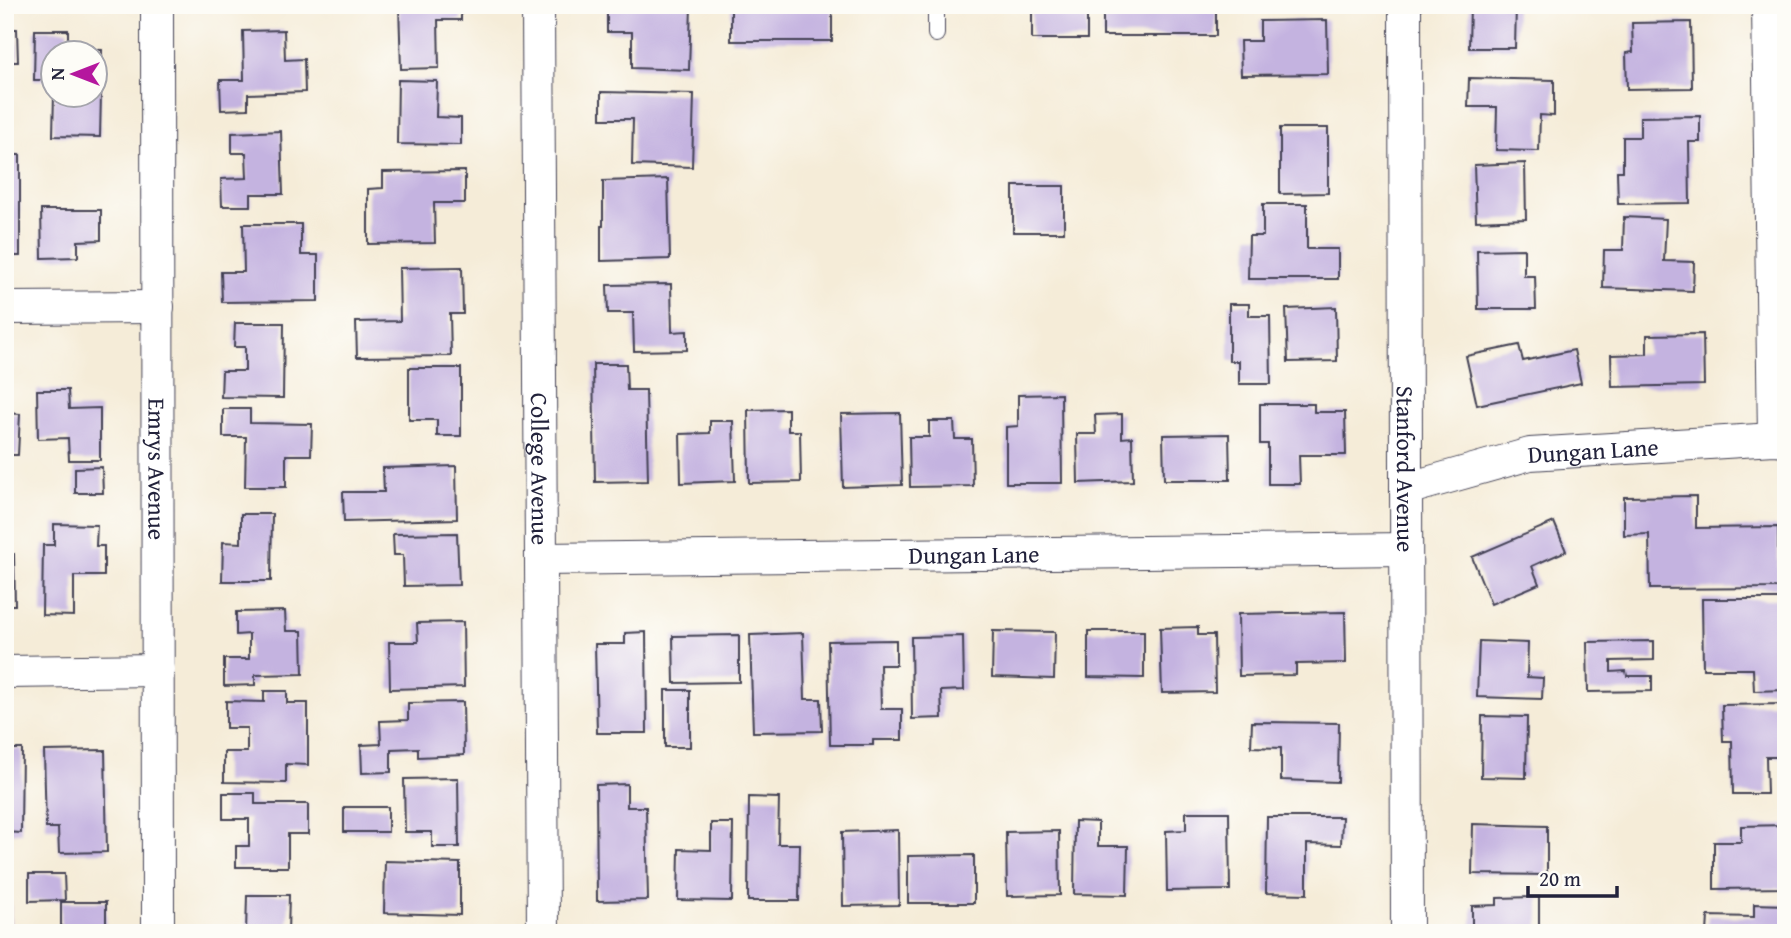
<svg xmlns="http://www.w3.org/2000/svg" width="1791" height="938" font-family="'Gentium Book Plus',serif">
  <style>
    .building { fill: #c4b3e0 }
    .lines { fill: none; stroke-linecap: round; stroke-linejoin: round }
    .service-casing { stroke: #424053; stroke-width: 18 }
    .minor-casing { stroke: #424053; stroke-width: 34 }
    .service { stroke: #fff; stroke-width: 16 }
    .minor { stroke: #fff; stroke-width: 32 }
    .labels { text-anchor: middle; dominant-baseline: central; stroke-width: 5; stroke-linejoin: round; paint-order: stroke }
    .street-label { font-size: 24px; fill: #22223b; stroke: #fdfcf7 }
  </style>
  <rect width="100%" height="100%" fill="#fdfcf7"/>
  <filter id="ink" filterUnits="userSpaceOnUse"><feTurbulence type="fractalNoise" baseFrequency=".0143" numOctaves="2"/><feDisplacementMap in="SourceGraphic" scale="14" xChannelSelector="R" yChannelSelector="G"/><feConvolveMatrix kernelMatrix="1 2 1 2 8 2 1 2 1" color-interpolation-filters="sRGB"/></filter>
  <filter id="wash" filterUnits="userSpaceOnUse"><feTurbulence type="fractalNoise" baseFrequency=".00686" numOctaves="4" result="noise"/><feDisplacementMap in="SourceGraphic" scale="28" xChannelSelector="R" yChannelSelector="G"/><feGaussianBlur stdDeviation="1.57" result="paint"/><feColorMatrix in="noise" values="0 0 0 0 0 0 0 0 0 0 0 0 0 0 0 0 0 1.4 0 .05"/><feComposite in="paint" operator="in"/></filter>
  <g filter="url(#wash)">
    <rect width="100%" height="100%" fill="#f5ecd8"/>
    <g id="blocks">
      <g class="building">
        <path d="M399,5H461V20H438L439,68L401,69Z"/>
        <path d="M607,5H691L689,70L632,68V32H607Z"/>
        <rect x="731" y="5" width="101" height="36"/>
        <rect x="1032" y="5" width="55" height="34"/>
        <rect x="1103" y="5" width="113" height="31"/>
        <path d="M1470,5H1516L1515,48H1469Z"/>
        <path d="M1327,20L1328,74L1241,75L1240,41H1260V21Z"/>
        <path d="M1691,22L1692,88L1627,89L1626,53L1633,52L1632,23Z"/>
        <path d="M5,29H17L18,62H5Z"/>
        <path d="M35,30H68V49L102,50L100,137L53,136L54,94H94V52H52V80H34Z"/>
        <path d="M284,30L285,60L304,59L305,92L248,94V109L221,110L220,80H244L243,31Z"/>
        <path d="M1469,78L1554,80V116L1540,115L1539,151L1496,150L1497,107H1468Z"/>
        <path d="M398,80L437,81L436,117L461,118V145L397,144Z"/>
        <path d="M601,92L694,94L692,167L632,165L633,119H601Z"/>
        <path d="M1700,116V142H1689L1690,203L1618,204L1617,171H1623V137H1640V117Z"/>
        <path d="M1280,128H1328V193L1280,194Z"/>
        <path d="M281,131L283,194H251V206H222L221,179L247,178L246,153H232V133Z"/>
        <rect x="5" y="155" width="15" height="101"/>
        <path d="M1525,163L1526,219L1476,221L1474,165Z"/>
        <path d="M465,171V203H434L435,243L368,244V189L383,188V172Z"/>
        <path d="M668,179L670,259L601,261V226H603V181Z"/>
        <rect x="1013" y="186" width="51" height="46"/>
        <path d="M1263,204H1307V249H1338V279H1248L1249,236H1263Z"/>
        <path d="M41,210H101V240L78,241V257L42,258Z"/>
        <path d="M1624,217L1666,219L1664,261L1694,262L1693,291L1603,288L1604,250H1623Z"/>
        <path d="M243,224H301V255H318V301L222,302L221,272H244Z"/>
        <path d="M1524,249V276H1535L1536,309H1478L1477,250Z"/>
        <path d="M462,267L463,314H450L451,356L357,357L356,322L400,321L399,268Z"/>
        <path d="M671,284L672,332L687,331V350L634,351L633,313H608L607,285Z"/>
        <path d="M1229,304H1249V316H1270L1271,384H1239V361H1229Z"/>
        <path d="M1336,307L1337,361L1288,362L1286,309Z"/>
        <path d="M235,323H284L283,398L221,397L222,371H245V347H234Z"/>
        <path d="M1703,334L1704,385L1612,387L1611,355L1647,354V335Z"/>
        <path d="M1519,345L1523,361L1574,350L1581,383L1477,405L1466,356Z"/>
        <path d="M593,364H626L627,390H646L648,481L595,482Z"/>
        <path d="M409,368H461V436H437V420H409Z"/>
        <path d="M37,390H68L69,409L100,408V460H69L68,438L38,439Z"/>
        <path d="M1061,394L1062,483H1006V427L1018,426V395Z"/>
        <path d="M1260,404H1314V412H1345L1346,455H1299L1300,484H1268V444H1260Z"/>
        <path d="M223,409H250V423L312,424L311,455H286V487H245L246,437H223Z"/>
        <path d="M788,409V431H800L801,482L749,483L748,410Z"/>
        <path d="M5,413L20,414L18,455H5Z"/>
        <path d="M900,413L902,485L843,487L841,414Z"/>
        <path d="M1122,414V438L1132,437L1133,481L1078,483L1077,434H1096L1095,415Z"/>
        <path d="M710,421H733L735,481L681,483L680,434L710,433Z"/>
        <path d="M929,421H954L955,439H972L973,486L910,487L909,437H929Z"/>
        <path d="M1229,434L1230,480H1164L1163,435Z"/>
        <path d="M456,466L457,519L344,522L343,492H384L383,468Z"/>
        <path d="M102,467L103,493H75V468Z"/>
        <path d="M1696,496V528L1778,527V588L1650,589L1649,534L1624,535V497Z"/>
        <path d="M241,514H272L271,581H222L223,542L241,543Z"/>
        <path d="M1554,522L1566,551L1532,566L1539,584L1491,604L1472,557Z"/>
        <path d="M54,524L97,525L96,546H104V576H74V616L42,615L43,545H54Z"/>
        <path d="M457,533L459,585L404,586L403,555H394L393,534Z"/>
        <path d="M5,554H14L15,605H5Z"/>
        <path d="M1702,599H1786V690L1754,691L1753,669H1703Z"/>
        <path d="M285,611L286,631H302L303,674L255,675V685L224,686V659H249V634L236,635V612Z"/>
        <path d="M1345,612L1346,663L1296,664V675L1239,676L1238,614Z"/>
        <path d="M463,622L464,687L390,689L389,642H418L417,623Z"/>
        <path d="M1198,627V635H1214L1215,692L1162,693L1160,628Z"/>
        <path d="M993,631L1055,632L1054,679L992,677Z"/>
        <path d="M1088,631H1144V678L1088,677Z"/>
        <path d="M646,632L647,733H597L595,644H625V633Z"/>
        <path d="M803,633L805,699H821L822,731L753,732L750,635Z"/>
        <path d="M739,635V682L674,683L673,636Z"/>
        <path d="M963,636L964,690L941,691L942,718L912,719L911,637Z"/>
        <path d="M896,640V665H880L881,709H902V740H873V745H830L828,641Z"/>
        <path d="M1479,641L1528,643L1527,677L1543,678L1542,699L1477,697Z"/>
        <path d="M1654,641V660L1611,661V672L1626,671L1627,676H1652V691L1588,692L1587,642Z"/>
        <rect x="665" y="690" width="25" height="57"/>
        <path d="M264,691H287V703H308V765L286,764V783L224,782V752H247V728H226V701L264,702Z"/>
        <path d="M463,702L464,755L418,757V748L391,749V772L362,773L361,745L381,744L380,721L408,720V703Z"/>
        <path d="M1783,704L1784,757H1766L1767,794H1733L1732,741H1723L1722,705Z"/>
        <path d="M1482,716L1527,717L1526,778L1481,777Z"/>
        <path d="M1252,722L1339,723L1338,782L1281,780V748L1251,747Z"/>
        <path d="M5,749H22L21,833L5,832Z"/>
        <path d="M105,750L107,852L59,853L58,828H46L44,751Z"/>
        <path d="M458,778L459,847H432V832H405L404,779Z"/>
        <path d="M627,784V807H646L648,900L597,901L596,785Z"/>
        <path d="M223,793H255V804H308V834H288V867H236V846H249V819H223Z"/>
        <path d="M749,797L779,798L778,844H800L799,901H748Z"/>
        <rect x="344" y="807" width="44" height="25"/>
        <path d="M1186,812H1229L1230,890L1167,891L1166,831L1186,830Z"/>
        <path d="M1267,817H1342L1341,845L1307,844V894L1266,893Z"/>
        <path d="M1075,821L1098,822V846H1128L1127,895L1074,894Z"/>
        <path d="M711,823H733L732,901L678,900L679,849L711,850Z"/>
        <path d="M1473,824L1547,826V875L1472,874Z"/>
        <path d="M1786,825V888L1714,889V842H1741V826Z"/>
        <path d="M898,830L899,905L843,906L842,832Z"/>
        <path d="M1059,831L1060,895L1007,896L1006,832Z"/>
        <path d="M974,855V903H908V856Z"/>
        <path d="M385,861L460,863V915L384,913Z"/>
        <path d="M29,874H64L65,900L29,901Z"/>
        <path d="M247,895H289L288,933H246Z"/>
        <path d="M1539,897V933H1472V906L1497,905V898Z"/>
        <rect x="5" y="900" width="6" height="33"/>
        <path d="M61,902H106V933H41V927H61Z"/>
        <path d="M1754,904L1786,905V933H1707L1708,916L1754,917Z"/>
      </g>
    </g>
  </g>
  <g filter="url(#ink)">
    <use href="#blocks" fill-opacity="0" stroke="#424053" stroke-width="2"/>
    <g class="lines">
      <defs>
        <path id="service" d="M936,5V34"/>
        <g id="minor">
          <path id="s1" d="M157,5L158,933"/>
          <path id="s2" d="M538,5L543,933"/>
          <path id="s3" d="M1405,5L1407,933"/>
          <path d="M1768,5L1774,439"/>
          <path d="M5,308L158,307"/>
          <path id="s4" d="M1406,489L1530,454L1774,439L1786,440"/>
          <path id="s5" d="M542,559L1406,549"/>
          <path d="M5,672L158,670"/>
        </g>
      </defs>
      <use href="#service" class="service-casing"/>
      <use href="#minor" class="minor-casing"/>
      <use href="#service" class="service"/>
      <use href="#minor" class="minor"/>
    </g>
  </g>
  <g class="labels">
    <g class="street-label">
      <text stroke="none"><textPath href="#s4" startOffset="192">Dungan Lane</textPath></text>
      <text stroke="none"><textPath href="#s1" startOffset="464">Emrys Avenue</textPath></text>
      <text stroke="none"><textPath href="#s2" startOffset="464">College Avenue</textPath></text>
      <text stroke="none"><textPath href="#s3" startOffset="464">Stanford Avenue</textPath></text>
      <text stroke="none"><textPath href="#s5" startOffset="432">Dungan Lane</textPath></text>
    </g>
  </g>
  <rect width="1791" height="938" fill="none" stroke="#fdfcf7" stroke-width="28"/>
  <g transform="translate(74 74) rotate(270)"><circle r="33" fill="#fdfcf7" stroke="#a5a5ac" stroke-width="2"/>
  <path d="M0-5L12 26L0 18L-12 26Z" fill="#b5179e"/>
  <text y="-10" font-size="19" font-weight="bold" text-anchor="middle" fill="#22223b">N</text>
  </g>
  <path d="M1528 886v10h89v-10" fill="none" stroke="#22223b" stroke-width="3.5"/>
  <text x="1539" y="886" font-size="21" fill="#22223b" stroke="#fdfcf7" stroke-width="5" paint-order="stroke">20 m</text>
</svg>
